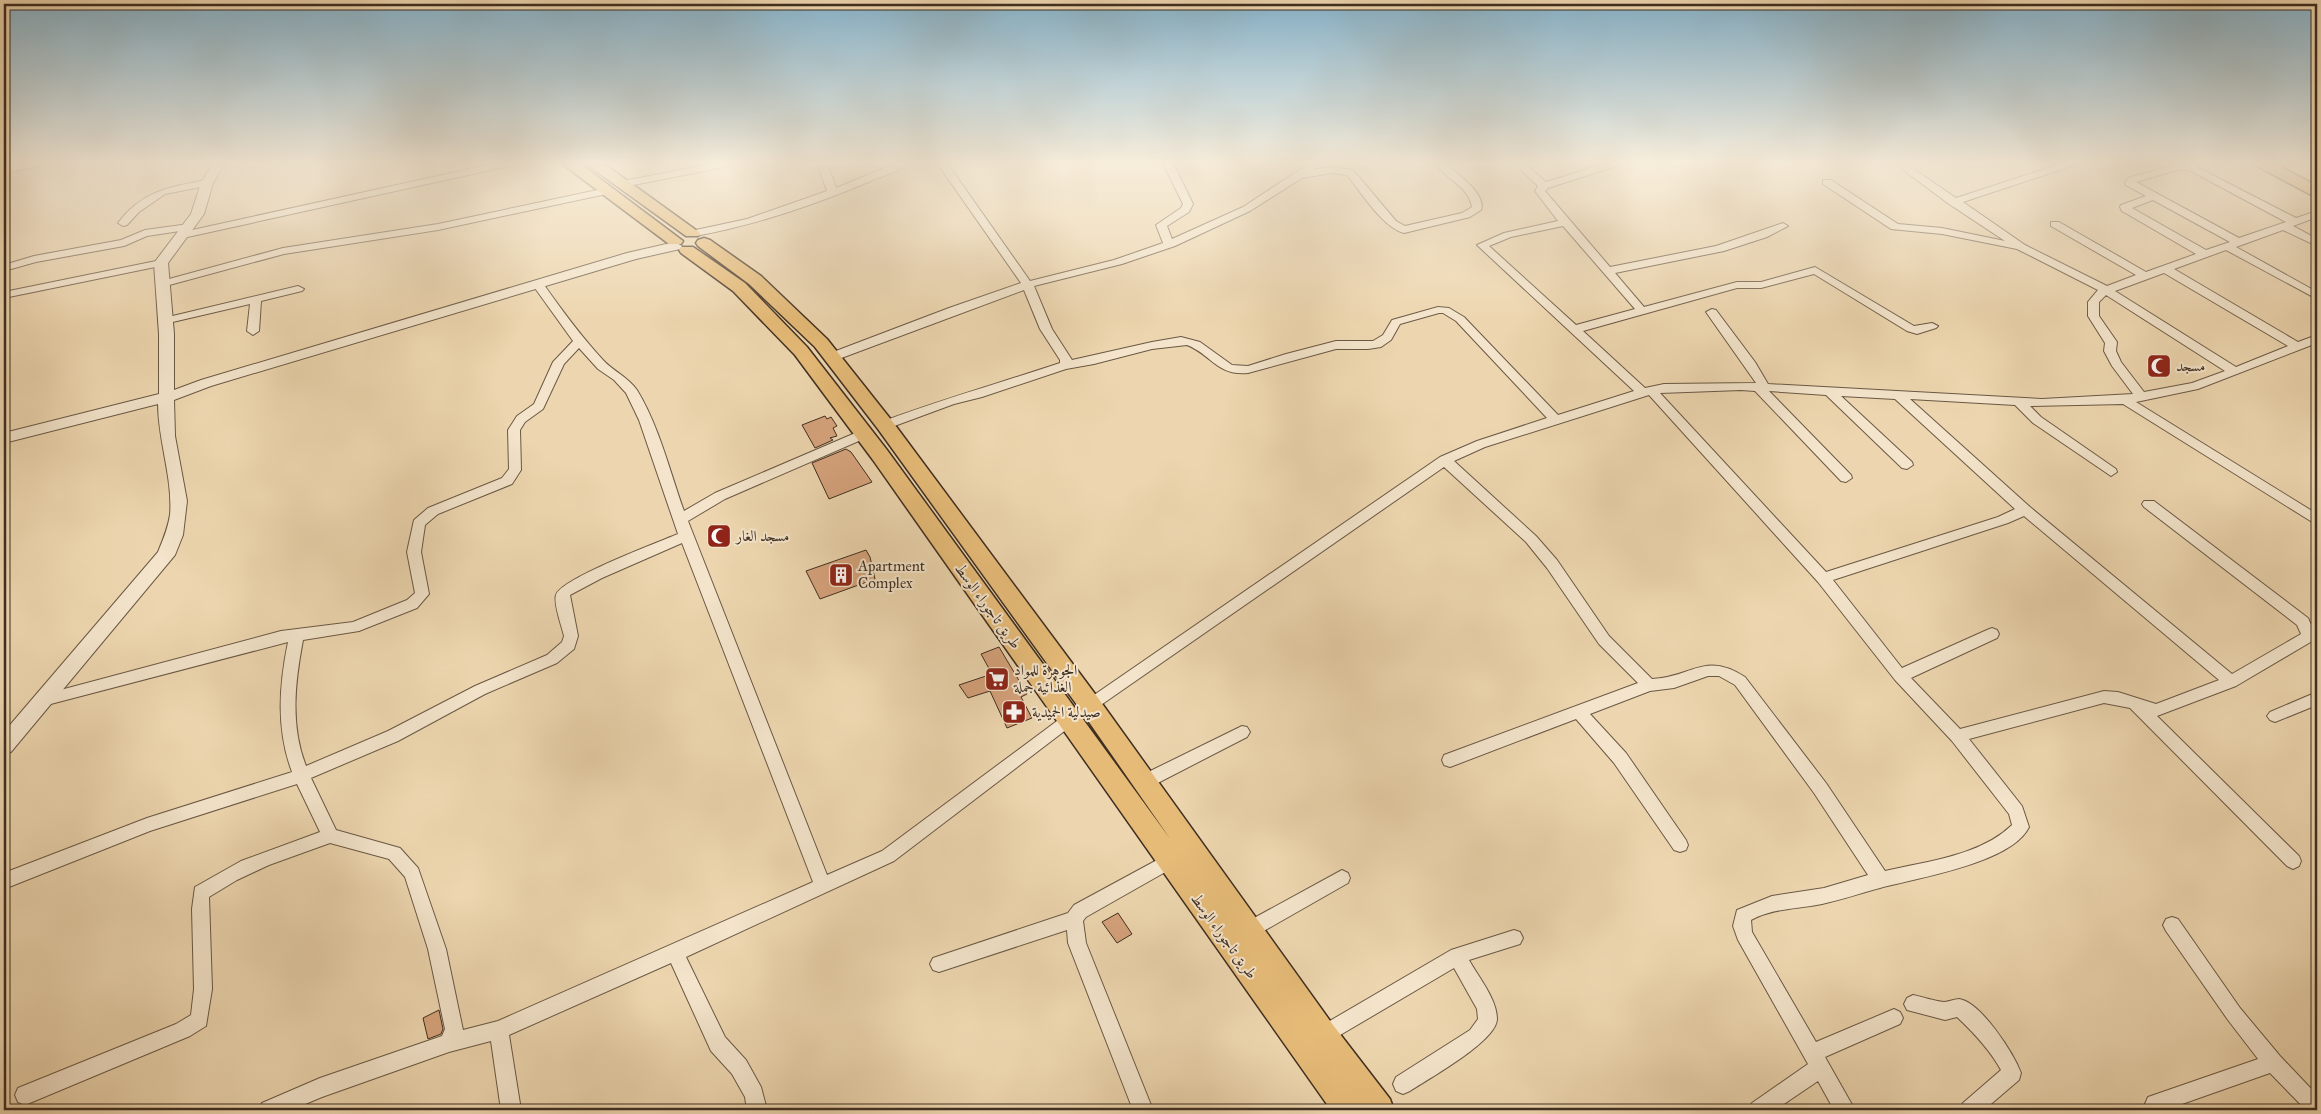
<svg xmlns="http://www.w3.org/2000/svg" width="2321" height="1114" font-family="'IM FELL Great Primer',Amiri,serif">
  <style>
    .building { fill: #d6a37c; stroke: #3f2e21 }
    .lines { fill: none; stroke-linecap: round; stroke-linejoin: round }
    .minor-casing { stroke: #6a5844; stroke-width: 2 }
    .tertiary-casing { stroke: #6a5844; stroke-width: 2 }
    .primary-casing { stroke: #3f2e21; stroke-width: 3 }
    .trunk-casing { stroke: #3f2e21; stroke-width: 3 }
    .minor { fill: #f3e4cb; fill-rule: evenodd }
    .tertiary { fill: #f3e4cb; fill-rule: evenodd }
    .primary { fill: #e6bb78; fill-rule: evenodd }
    .trunk { fill: #e6bb78; fill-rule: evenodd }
    .labels { text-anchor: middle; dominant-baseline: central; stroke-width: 4; stroke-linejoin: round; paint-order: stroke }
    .poi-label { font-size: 15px; fill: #3f2e21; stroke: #f3e4cb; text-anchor: start }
    .street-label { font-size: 15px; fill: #3f2e21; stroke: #f3e4cb }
  </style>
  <rect width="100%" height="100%" fill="#edd6af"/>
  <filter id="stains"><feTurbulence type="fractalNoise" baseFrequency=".004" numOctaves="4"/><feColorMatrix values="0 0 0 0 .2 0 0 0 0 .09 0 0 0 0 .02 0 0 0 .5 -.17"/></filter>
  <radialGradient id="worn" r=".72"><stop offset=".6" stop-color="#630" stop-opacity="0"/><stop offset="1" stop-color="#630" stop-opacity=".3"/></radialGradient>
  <g class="building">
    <path d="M825,416L827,419L831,417L837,426L833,428L837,436L830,438L833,440L815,448L802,425Z"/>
    <path d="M846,449L851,452L872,482L829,499L812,463Z"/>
    <path d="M866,550L870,557L875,579L820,599L806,571Z"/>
    <path d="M999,647L1027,694L1021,697L1032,718L1007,728L990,691L968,698L959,685L992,674L981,654Z"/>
    <path d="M1118,913L1132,934L1117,943L1102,922Z"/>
    <path d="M439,1010L443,1029L441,1034L428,1039L423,1018Z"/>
  </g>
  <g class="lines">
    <defs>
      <g id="minor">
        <path d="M27,163H45L40,166L4,173V167Z"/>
        <path d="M497,163H514L509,166L183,238L178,235L183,232Z"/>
        <path d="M717,163H735L730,166L623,187L618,184L623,181Z"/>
        <path d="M817,163H827L836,188L897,163H909C900,172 882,176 871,181C814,205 756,225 695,236L690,233L691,231L747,219L827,191Z"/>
        <path d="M937,163H947L1030,281L1114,260L1163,243L1156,225L1181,208L1183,204L1163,163H1173L1193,204L1189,212L1167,226L1172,239L1243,207L1310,163H1321L1313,170L1332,167L1353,170L1396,221L1405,226L1462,213L1472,207C1469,188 1450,181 1439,168V163H1449V167C1460,176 1486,194 1481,210L1470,217L1404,233C1383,228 1361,192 1347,175L1332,173L1302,178L1250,211L1175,246L1122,264L1034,286L1052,329L1072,360L1152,342L1181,337L1200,342L1232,365L1248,366L1286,354L1336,341H1373L1383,335L1392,320L1438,307L1449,308L1464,317L1558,415L1634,391L1477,245L1504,233L1558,221L1535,191L1538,186L1514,163H1524L1546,182L1607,163H1621L1619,165L1548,188L1545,191L1610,267L1716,246L1783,223L1788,226L1767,237L1724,251L1615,273L1644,307L1737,282H1761L1815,267L1914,326L1932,323L1938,326L1936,328L1917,334L1907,331L1814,274L1761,288H1737L1583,331L1645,388L1664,384L1756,383L1706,312L1712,309L1716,310L1755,362L1768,384L2042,399L2133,394L2112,366L2104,351L2105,343L2088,316V302L2098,290L2017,249L1942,234L1891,229L1823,184V180H1831L1898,224L1942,228L2005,241L1949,204L1894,163H1905L1956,198L2063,163H2077L2075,165L1963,202L2025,245L2107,286L2136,275L2051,226V222H2059L2146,272L2196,254L2122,211L2120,207L2121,205L2146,196L2126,185L2125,183L2128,178L2176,164H2191L2296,218L2317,211V217L2293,226L2317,239V246L2283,230L2236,247L2317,292V299L2226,250L2174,269L2298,342L2317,335V343L2198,389L2136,402L2317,514V525L2123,404L2030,406L2041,417L2116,469L2117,472L2111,476L2033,423L2015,405L1910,399L2030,507L2232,674L2301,634L2297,625L2144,507L2142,504L2144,501H2154L2308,618L2316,636L2314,640L2236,686L2157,716L2299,856L2301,861L2299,866L2293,869L2287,866L2130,708L2104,703L1969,739L2022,806L2029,827C2012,863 1917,878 1880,888C1861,893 1841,900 1822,904C1798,909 1773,908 1751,920L1752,932L1816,1042L1894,1009L1900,1012L1903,1018L1900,1024L1825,1057L1855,1110H1834L1818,1081L1775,1110H1749L1752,1103L1808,1064L1738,940L1733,926L1737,910L1772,896L1824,888L1868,875L1814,793L1735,685L1719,676H1708L1674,688L1650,691L1590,714L1626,753L1686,840L1688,845L1686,850L1680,852L1674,850L1614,763L1576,719L1450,767L1444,765L1442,760L1444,755L1638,683L1599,644L1547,568L1526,542L1444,467L1075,723L894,861L686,957L725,1037L746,1060L761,1087L767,1110H747L745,1097L732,1074L711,1051L671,963L509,1035L521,1110H501L491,1041L449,1052L322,1097L291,1110H259L262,1103L320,1078L442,1036L445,1029L428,949L405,877L389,859L330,843L269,865L237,880L209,897L212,989L206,1026L190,1036L25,1105L18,1102L15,1095L18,1088L176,1024L191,1015L194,989L192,909L195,887L241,861L320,832L297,784L150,831L4,889V873L147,818L292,772C276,729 279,686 288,642L43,706L38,704L35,700L38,696L281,631L353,622L407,600L415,593L407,552L414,520L428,508L502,478L509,469L508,430L517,416L534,404L553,362L573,341L532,284L534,282H542C561,309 580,335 603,360C613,371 628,377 637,390C659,426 670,472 684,511L715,493L860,431L864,430L870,434L868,437L725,499L688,521L827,875L882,851L1065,715L1440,457L1477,441L1547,418L1456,321L1443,313H1439L1400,324L1391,340L1381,347L1368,349H1336L1248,373C1217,376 1212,355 1187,345L1152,349L1094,364L1066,369L982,397L954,404L889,428H881L879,425L881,422C940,400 1000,383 1060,363V360L1040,329L1024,290L836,360H828L826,357L828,354L949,308L1021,283ZM2177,170H2189L2286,222L2239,238L2136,182ZM2153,200L2230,242L2206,250L2132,208ZM1563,226L1635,309L1576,325L1489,246L1511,237ZM2164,273L2288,346L2236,367L2115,291ZM2106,295L2225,371L2192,383L2144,392L2121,362L2116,351L2117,342L2099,316V302ZM579,348L598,369L614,380L626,393L639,420L678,534C659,542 560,579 556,595C553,603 562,627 564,636L562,642L547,655L475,686L388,731L306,766C290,725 295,682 303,640L359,631L417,608L429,594L421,552L425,525L438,514L512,484L521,470L520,430L525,422L543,409L564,364ZM1741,390L1755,391L1841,481L1846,482L1852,478L1851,475L1769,391L1826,395L1902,468L1907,469L1913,465L1912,462L1841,396L1895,399L2015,509L1998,517L1826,572L1660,393ZM1649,395L1818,582L1895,680L1952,741L2009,814L2012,825C1980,856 1927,861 1885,871L1826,783L1745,677C1704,651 1693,677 1652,679L1609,636L1557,560L1536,536L1454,461L1485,447ZM2024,516L2219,680L2156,704L2118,692L2104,691L1960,729L1911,678L1997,638L1999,634L1997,630L1992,628L1987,630L1902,668L1833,580L2008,523ZM682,543L813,882L498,1021L463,1030L446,949L418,868L400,848L336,830L311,778L398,741L485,694L557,663L574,649L578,636L570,595L602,578Z"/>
        <path d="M207,180L211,181V185L165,194L139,212L127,225L123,226L118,223C143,190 170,187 207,180Z"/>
        <path d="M607,188L611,189V193L438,230L284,254L162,287L156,284L158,282L283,248L438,224Z"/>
        <path d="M189,224L194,227L193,229L147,236L124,246L36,262L4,271V265L34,256L121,240L145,230Z"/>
        <path d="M161,260L166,263L165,265L4,298V292Z"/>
        <path d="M298,286L304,289L302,291L261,301L259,331L253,335L247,331L250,304L164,324L158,321L160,319Z"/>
        <path d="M2317,692V705L2275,722L2270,720L2267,716L2270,712Z"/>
        <path d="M1242,726L1247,727L1250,732L1247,737L1150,787L1144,789L1138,787L1136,782L1138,777Z"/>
        <path d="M1170,853L1176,856L1178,861L1176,866L1086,917L1083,921L1086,943L1153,1110H1133L1068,943L1067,930L939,972L933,970L930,964L933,958L1068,913L1074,905Z"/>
        <path d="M1342,870L1348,873L1350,878L1348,883L1255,936L1249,938L1243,936L1240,930L1243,924Z"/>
        <path d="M2172,917L2178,919L2240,1008L2280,1056L2317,1095V1110H2306L2270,1073L2165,1110H2148L2145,1104L2148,1097L2258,1059L2228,1020L2166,931L2163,925L2166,919Z"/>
        <path d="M1514,930L1520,932L1523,938L1520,944L1469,960C1479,978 1497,999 1497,1019C1497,1041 1428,1079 1410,1091L1403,1094L1396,1091L1393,1084L1396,1077L1470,1030L1478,1019L1477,1009L1454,968L1330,1041L1323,1044L1316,1041L1314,1035L1316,1029L1451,950Z"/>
        <path d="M1913,995C1923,997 1934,1001 1944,1002C1949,1002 1954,999 1959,999C1981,1002 2014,1054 2021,1073L2019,1080L1984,1110H1960L1963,1103L2001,1070C1990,1050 1974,1033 1957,1017L1945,1020L1907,1010L1904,1004L1907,998Z"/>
      </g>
      <path id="tertiary" d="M213,163H225L213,183L204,214L168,263L174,334V390L201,380L627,253L675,242L682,246L680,249L636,259L211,386L174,400L175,436L187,501L183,535L175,555L11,752L4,754V732L158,552C163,540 168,528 170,515C173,478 158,441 158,404L4,443V433L159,394V334L154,263L191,214L201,183Z"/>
      <g id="primary">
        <path d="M563,163H579L683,241L681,244H669L565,166Z"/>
        <path d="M587,163H603L700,233L698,236H686L589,166Z"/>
        <path d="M704,238L710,240L761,276L827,339L892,421L1098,698L1333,1025L1390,1099L1394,1110H1331L873,460L795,355L733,291L681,253L679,250L681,247H693L745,283L807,347L887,450L1171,840L1082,712L878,429L815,347L749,284L698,246L696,243L698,240Z"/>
      </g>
      <path id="trunk" d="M2255,163H2274L2317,186V198L2257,166Z"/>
    </defs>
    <use href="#minor" class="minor-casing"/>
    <use href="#tertiary" class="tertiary-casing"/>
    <use href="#primary" class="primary-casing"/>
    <use href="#trunk" class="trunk-casing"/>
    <use href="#minor" class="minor"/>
    <use href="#tertiary" class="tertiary"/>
    <use href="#primary" class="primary"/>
    <use href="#trunk" class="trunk"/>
  </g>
  <linearGradient id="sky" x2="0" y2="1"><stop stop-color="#88b6cf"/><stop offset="0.51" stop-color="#f7eddb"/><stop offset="1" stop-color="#f7eddb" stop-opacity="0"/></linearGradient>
  <rect width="2321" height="319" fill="url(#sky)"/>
  <defs>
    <symbol id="mosque-square" viewBox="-11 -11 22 22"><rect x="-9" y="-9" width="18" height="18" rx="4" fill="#8f2418" stroke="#f3e4cb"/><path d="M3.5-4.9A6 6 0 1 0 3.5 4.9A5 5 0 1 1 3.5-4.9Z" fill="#fff"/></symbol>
    <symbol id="building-square" viewBox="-11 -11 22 22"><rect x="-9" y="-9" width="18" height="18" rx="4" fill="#8f2418" stroke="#f3e4cb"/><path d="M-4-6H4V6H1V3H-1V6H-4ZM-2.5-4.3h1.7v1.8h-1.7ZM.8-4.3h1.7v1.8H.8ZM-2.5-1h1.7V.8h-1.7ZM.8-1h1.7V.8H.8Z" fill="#fff"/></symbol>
    <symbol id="supermarket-square" viewBox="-11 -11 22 22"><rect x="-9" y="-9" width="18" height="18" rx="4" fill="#8f2418" stroke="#f3e4cb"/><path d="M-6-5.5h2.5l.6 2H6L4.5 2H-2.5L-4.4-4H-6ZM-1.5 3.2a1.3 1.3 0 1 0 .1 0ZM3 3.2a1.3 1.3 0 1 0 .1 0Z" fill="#fff"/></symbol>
    <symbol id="pharmacy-square" viewBox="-11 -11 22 22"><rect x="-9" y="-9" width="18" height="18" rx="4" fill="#8f2418" stroke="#f3e4cb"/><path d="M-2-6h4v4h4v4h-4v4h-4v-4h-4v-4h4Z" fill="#fff"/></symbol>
  </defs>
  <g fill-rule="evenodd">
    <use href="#mosque-square" x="2145" y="352" width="28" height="28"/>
    <use href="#mosque-square" x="705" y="522" width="28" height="28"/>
    <use href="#building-square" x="827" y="561" width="28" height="28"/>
    <use href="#supermarket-square" x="983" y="665" width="28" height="28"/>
    <use href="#pharmacy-square" x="1000" y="698" width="28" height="28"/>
  </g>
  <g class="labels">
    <g class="poi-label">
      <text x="2176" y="366">مسجد</text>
      <text x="736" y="536">مسجد الغار</text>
      <text x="858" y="566">Apartment<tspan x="858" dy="17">Complex</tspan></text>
      <text x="1014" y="670">الجوهرة للمواد<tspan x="1014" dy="17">الغذائية جملة</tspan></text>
      <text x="1032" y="712">صيدلية الحميدية</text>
    </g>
    <g class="street-label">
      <text transform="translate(988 606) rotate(54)">طريق تاجوراء الوسط</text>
      <text transform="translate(1224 936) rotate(54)">طريق تاجوراء الوسط</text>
    </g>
  </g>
  <rect width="2321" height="1114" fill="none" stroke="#edd6af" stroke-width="20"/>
  <rect x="5" y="5" width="2311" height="1104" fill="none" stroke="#3f2e21" stroke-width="2.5"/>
  <rect x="10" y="10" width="2301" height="1094" fill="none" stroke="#3f2e21"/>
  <rect width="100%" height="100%" filter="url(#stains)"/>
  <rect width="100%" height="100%" fill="url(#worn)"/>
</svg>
